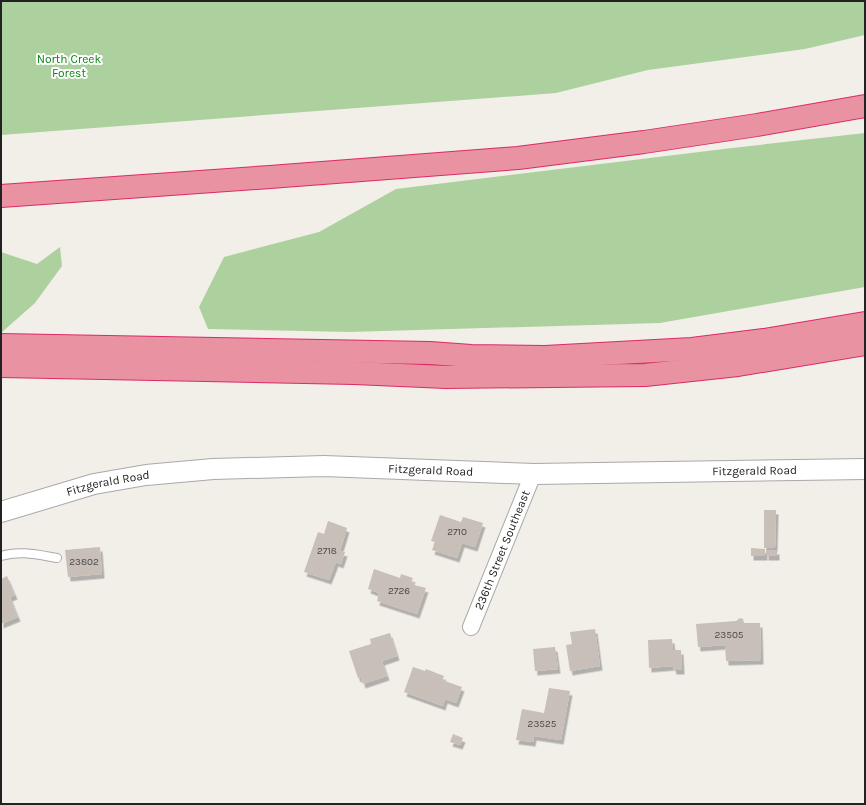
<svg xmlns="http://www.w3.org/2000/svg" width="866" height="805" font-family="Karla,sans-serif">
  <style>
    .forest { fill: #add19e }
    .building { fill: #c7bfb8; filter: url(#shadow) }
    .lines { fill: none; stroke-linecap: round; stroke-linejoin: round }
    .service-casing { stroke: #a9a9a9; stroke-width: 10 }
    .minor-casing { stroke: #a9a9a9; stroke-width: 18 }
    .tertiary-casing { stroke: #a9a9a9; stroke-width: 22 }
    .motorway-casing { stroke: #dc2a67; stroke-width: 24 }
    .service { stroke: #fff; stroke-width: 8 }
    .minor { stroke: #fff; stroke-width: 16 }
    .tertiary { stroke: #fff; stroke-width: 20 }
    .motorway { stroke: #e892a2; stroke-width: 22 }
    .labels { text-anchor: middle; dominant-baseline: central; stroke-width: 4; stroke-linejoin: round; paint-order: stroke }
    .number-label { font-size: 10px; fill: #4b4948 }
    .park-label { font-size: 12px; fill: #0c8416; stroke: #fff }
    .street-label { font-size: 12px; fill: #222; stroke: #fff }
  </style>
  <defs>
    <filter id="shadow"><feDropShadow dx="2.5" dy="4.5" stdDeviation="0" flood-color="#0004"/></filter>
  </defs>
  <rect width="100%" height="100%" fill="#f2efe9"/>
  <g class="forest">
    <path d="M1,1H865V35L805,49L648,70L556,93L1,135Z"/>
    <path d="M865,133V287L660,323L350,332L208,329L199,307L224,257L319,232L396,189L732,148Z"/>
    <path d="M60,247L62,266L35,303L1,333V252L37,264Z"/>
  </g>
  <g class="building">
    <path d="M764,510H776L775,548H764Z"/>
    <path d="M440,515L461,522L463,517L483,523L475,547L462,543L457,558L432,550L435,542L431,541Z"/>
    <path d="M328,521L347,528L340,551L345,552L341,564L336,562L329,580L304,572L318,532L324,534Z"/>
    <path d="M100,547L102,574L68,577L65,550Z"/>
    <path d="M751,548L765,549V556H751Z"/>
    <rect x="766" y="550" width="11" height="6"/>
    <path d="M374,569L400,578L401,574L413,578L411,582L414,583V585L426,588L417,614L377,601L379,593L368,589Z"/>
    <path d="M7,576L15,595L10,597L18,617L1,624V579Z"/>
    <path d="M740,618L743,619L744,623H760L761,660L726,661L725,645L698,647L696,624L736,621Z"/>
    <path d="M595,629L600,666L570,671L566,645L572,644L570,632Z"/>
    <path d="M390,633L397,656L382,661L387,676L363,684L361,677L358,678L349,651L371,644L370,639Z"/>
    <path d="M672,639L673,650H681L682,670H674L673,666L649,668L648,640Z"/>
    <path d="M555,647L558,669L535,671L533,649Z"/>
    <path d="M413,667L425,671L426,669L444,676L442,680L462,687L456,703L445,699L443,706L404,692Z"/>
    <path d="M549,688L570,691L561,740L534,736L533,742L516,740L522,709L544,713Z"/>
    <path d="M453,734L463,738L460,745L450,742Z"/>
  </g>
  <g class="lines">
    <defs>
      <path id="service" d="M1,556C19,550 39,555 57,558"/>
      <g id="minor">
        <path id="s1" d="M471,627L533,474"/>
      </g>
      <g id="tertiary">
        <path id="s2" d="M1,512L94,484L146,475L213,469L324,466L533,474L865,469"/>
      </g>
      <g id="motorway">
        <path d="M1,196L270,177L518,158L644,142L757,125L865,106"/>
        <path d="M1,345L430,353L471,356L545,357L692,349L764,340L865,323"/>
        <path d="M1,366L354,373L446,377L645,375L738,365L865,344"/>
      </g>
    </defs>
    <use href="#service" class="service-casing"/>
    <use href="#minor" class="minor-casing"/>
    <use href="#tertiary" class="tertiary-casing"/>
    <use href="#motorway" class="motorway-casing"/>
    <use href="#service" class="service"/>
    <use href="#minor" class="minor"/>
    <use href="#tertiary" class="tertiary"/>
    <use href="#motorway" class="motorway"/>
  </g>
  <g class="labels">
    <g class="number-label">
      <text x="457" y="532">2710</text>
      <text x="327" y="551">2718</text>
      <text x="84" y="562">23802</text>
      <text x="399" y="591">2726</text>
      <text x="729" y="635">23505</text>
      <text x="542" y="724">23525</text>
    </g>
    <g class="park-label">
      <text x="69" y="59">North Creek<tspan x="69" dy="14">Forest</tspan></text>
    </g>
    <g class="street-label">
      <text stroke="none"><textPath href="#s2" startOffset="435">Fitzgerald Road</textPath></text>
      <text stroke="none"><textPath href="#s2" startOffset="759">Fitzgerald Road</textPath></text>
      <text stroke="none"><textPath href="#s2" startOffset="111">Fitzgerald Road</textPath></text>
      <text stroke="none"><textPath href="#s1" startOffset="83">236th Street Southeast</textPath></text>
    </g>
  </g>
  <rect width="866" height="805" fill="none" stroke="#222222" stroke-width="4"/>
</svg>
